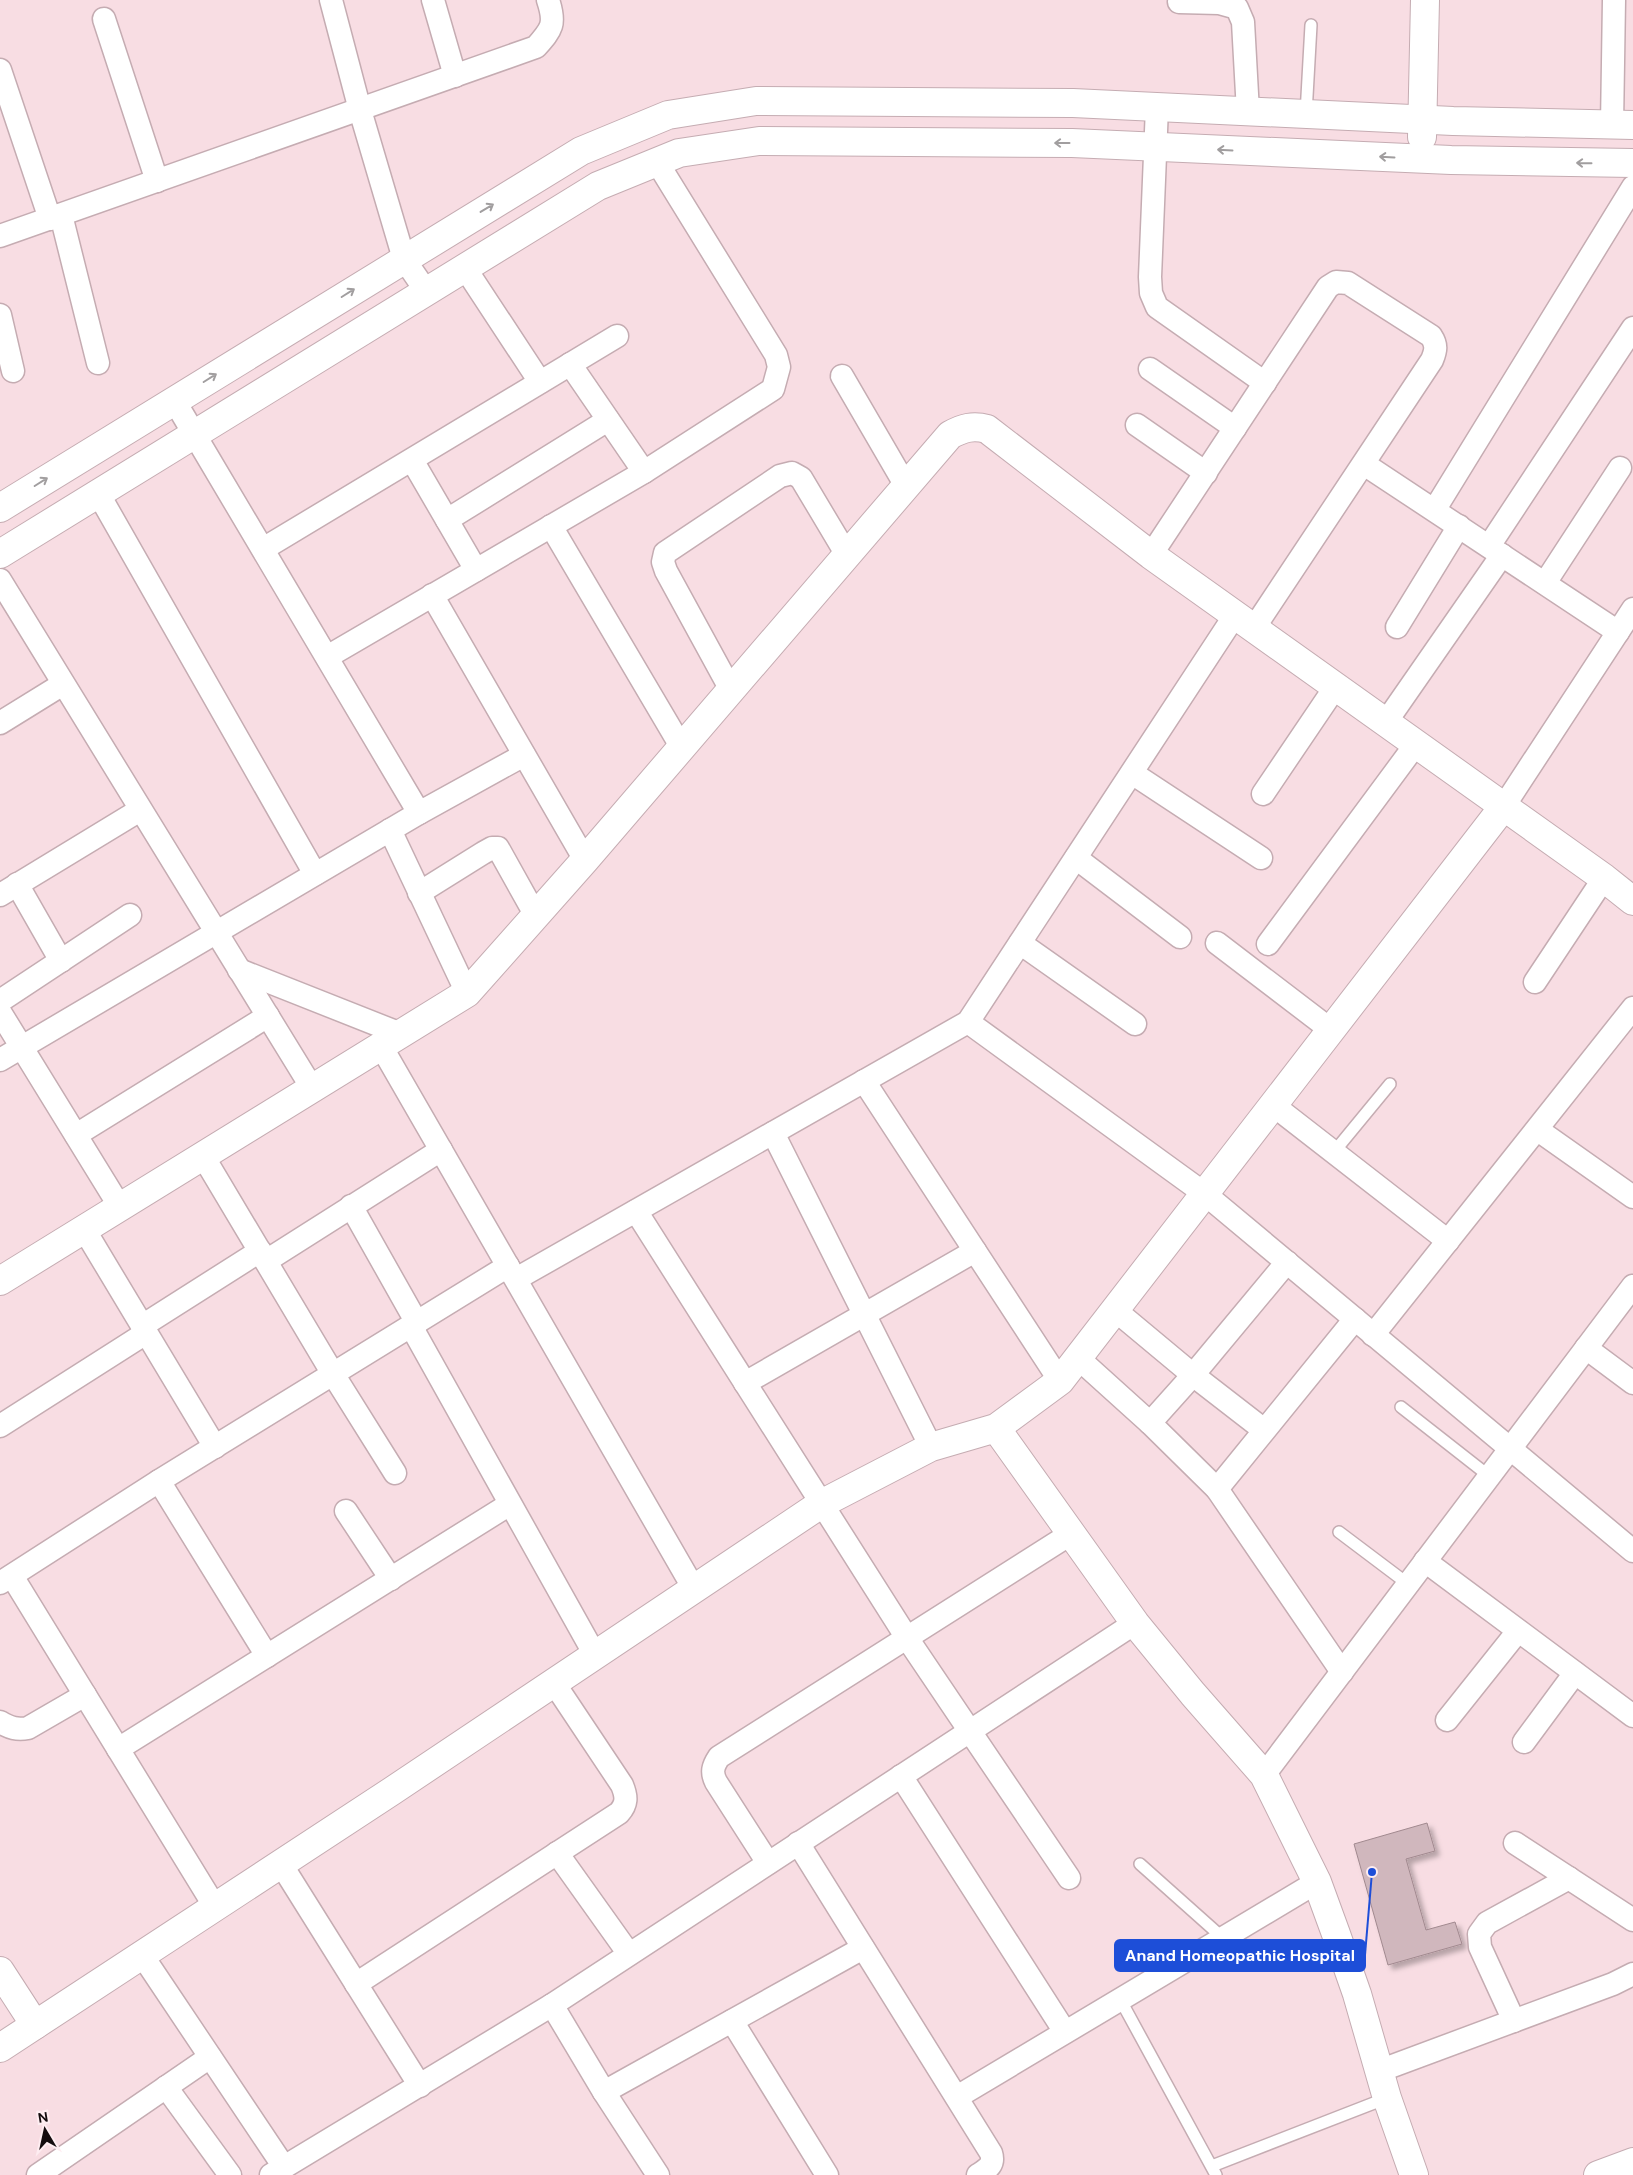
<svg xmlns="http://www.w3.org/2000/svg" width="1633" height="2175" font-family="'DM Sans',sans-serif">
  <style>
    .building { fill: #d0b7bd; stroke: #a1898f; filter: url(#shadow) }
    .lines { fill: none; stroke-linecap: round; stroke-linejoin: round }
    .service-casing { stroke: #c5acb2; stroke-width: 14 }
    .minor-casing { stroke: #c5acb2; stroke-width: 25 }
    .tertiary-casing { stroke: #c5acb2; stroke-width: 30 }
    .primary-casing { stroke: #c5acb2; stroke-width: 30 }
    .service { stroke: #fff; stroke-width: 11 }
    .minor { stroke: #fff; stroke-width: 22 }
    .tertiary { stroke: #fff; stroke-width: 28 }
    .primary { stroke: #fff; stroke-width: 28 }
    .oneway { stroke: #a19e9f }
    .leader { fill: none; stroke: #1d4ed8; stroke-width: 2 }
    .callout-dot { fill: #1d4ed8; stroke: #feedf1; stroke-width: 2 }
    .callout { fill: #1d4ed8; stroke: #1d4ed8; stroke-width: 2 }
    .callout-label { font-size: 16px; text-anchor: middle; font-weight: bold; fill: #fff }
  </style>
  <defs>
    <filter id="shadow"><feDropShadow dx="4.5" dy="4.5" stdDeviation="2.5" flood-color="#0004"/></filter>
  </defs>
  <rect width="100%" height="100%" fill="#f8dde3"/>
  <path class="building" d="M1427,1823L1435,1851L1406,1859L1426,1930L1455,1922L1462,1944L1388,1965L1354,1844Z"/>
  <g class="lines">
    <defs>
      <g id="service">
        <path d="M1306,114L1311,25"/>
        <path d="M1334,1152L1390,1084"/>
        <path d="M1401,1407L1489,1476"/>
        <path d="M1339,1532L1408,1584"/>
        <path d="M1140,1864L1223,1938"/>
        <path d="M1120,1999L1216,2175"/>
        <path d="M1212,2166L1387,2098"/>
      </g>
      <g id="minor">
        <path d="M331,0L360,110L404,259L426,291"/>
        <path d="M433,0L455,76"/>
        <path d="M1179,2L1219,3L1237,8L1243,22L1248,112"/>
        <path d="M104,19L157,181"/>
        <path d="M0,70L50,219"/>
        <path d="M1157,107L1150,277L1151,293L1157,307L1265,383"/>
        <path d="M1612,125L1614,0"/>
        <path d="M61,215L98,363"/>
        <path d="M0,236L536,47C552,29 556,24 548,0"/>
        <path d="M465,268L540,382"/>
        <path d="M0,315L13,371"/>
        <path d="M570,364L644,472"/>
        <path d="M1150,369L1235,428"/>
        <path d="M842,376L906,486"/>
        <path d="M174,400L419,813"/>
        <path d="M1137,425L1206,473"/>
        <path d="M412,460L476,570"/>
        <path d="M1364,464L1618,632"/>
        <path d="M98,493L315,874"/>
        <path d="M1435,509L1633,187"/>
        <path d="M447,520L608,420"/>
        <path d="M551,526L682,748"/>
        <path d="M1489,546L1633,328"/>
        <path d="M263,549L617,336"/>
        <path d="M1151,555L1328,287L1336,282L1348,283L1431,336C1437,345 1436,350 1432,360L1254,628"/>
        <path d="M0,580L312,1088"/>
        <path d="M1545,583L1620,468"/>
        <path d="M432,595L585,860"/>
        <path d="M1397,627L1459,526"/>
        <path d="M327,657L644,472L773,389L779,367L776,355L657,162"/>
        <path d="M731,690L666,571L663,562L665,553L780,476L792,473L801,478L847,555"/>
        <path d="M1386,722L1502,555"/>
        <path d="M0,723L63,684"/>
        <path d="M1132,773L1261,858"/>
        <path d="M1263,794L1336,686"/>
        <path d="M1504,806L1633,609"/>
        <path d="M390,830L467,993"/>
        <path d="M1076,858L1180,937"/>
        <path d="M17,884L61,961"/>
        <path d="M419,893L483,853L492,848H498L536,916"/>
        <path d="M0,895L140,810"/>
        <path d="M1020,943L1135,1024"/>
        <path d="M1217,943L1331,1030"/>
        <path d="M1268,944L1416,744"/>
        <path d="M239,970L401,1034"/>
        <path d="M1535,982L1604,878"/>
        <path d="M0,1001L130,915"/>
        <path d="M0,1012L120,1207"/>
        <path d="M968,1022L1205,1194L1633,1551"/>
        <path d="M381,1046L694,1589"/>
        <path d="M0,1060L419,813L524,755"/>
        <path d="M864,1081L1060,1381"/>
        <path d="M1273,1105L1448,1241"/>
        <path d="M1538,1130L1633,1197"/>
        <path d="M773,1133L931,1447"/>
        <path d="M76,1135L268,1016"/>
        <path d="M203,1156L333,1374L395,1473"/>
        <path d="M351,1206L417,1323"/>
        <path d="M636,1211L907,1638L1069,1878"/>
        <path d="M84,1229L215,1447"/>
        <path d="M266,1261L441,1150"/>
        <path d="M516,1279L968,1022L1235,615"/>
        <path d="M1115,1310L1193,1375L1264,1430"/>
        <path d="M142,1326L260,1251"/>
        <path d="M411,1326L595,1655"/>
        <path d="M1373,1335L1633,1008"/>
        <path d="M1586,1348L1633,1383"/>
        <path d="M1078,1358L1150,1423L1217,1489L1342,1672"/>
        <path d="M745,1383L975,1251"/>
        <path d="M1150,1423L1193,1375L1287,1262"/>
        <path d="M0,1426L146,1333"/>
        <path d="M159,1481L267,1656"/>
        <path d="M1217,1489L1355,1319"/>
        <path d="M346,1511L391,1579"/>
        <path d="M1425,1561L1633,1716"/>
        <path d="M12,1576L215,1907"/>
        <path d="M0,1583L159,1481L508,1266"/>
        <path d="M1447,1720L1518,1631"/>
        <path d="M0,1722C10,1728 17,1730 28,1728L85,1695"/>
        <path d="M1524,1742L1575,1673"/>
        <path d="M118,1749L510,1504"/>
        <path d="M1264,1775L1633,1286"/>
        <path d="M901,1776L1065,2032"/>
        <path d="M798,1843L991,2153C995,2165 987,2169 978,2175"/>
        <path d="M1515,1843L1633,1920"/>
        <path d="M557,1853L629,1954"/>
        <path d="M768,1863L716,1782C711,1772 713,1766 719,1757L1072,1533"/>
        <path d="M281,1864L420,2086"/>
        <path d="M142,1955L284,2167"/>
        <path d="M356,1984L619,1813C627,1804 627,1797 622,1785L554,1683"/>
        <path d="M552,2005L604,2092L658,2175"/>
        <path d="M732,2021L827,2175"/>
        <path d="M1514,2021L1480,1947L1479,1934L1487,1923L1569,1878"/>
        <path d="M1379,2071L1613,1984L1633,1974"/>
        <path d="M166,2087L230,2175"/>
        <path d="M604,2092L863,1948"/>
        <path d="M957,2097L1317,1882"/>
        <path d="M38,2175L210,2057"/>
        <path d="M271,2175L552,2005L1135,1623"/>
      </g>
      <g id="tertiary">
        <path d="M1422,137L1425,0"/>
        <path d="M0,508L581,151L668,115L756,101L1073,103L1453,121L1633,125"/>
        <path d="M0,554L598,186L679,153L759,141L1072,143L1451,160L1633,163"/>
        <path d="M0,1281L467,993L585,860L950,435C963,428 973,425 987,429L1151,555L1604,878L1633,901"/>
        <path d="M996,1428L1135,1623L1193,1694L1264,1775L1317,1882L1336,1934L1357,1994L1387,2098L1414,2175"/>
        <path d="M0,1971L35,2025"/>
        <path d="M0,2048L392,1791L821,1504L931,1447L996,1428L1060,1381L1504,806"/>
      </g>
      <path id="primary" d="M1598,2175L1633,2162"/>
    </defs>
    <use href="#service" class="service-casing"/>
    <use href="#minor" class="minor-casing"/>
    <use href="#tertiary" class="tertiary-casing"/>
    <use href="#primary" class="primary-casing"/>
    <use href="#service" class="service"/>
    <use href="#minor" class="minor"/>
    <use href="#tertiary" class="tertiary"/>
    <use href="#primary" class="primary"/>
  </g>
  <defs><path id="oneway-shaft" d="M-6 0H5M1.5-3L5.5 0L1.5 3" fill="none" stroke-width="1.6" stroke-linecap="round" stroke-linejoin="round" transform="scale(1.25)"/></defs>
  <g class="oneway">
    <use href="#oneway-shaft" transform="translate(1062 143) rotate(-180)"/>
    <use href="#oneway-shaft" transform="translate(1225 150) rotate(-177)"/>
    <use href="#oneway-shaft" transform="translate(1387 157) rotate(-177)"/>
    <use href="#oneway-shaft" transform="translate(1584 163) rotate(-179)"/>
    <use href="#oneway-shaft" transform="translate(487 208) rotate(-31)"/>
    <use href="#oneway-shaft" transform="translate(348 293) rotate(-32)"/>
    <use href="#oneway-shaft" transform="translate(210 378) rotate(-32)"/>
    <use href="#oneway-shaft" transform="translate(41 482) rotate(-32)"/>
  </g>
  <path class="leader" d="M1372 1872L1365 1955"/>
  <circle class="callout-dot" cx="1372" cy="1872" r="5"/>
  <rect class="callout" x="1115" y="1940" width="250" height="31" rx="5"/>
  <g class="callout-label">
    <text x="1240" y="1961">Anand Homeopathic Hospital</text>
  </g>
  <g transform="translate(45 2130) rotate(351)" stroke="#feedf1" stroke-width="4" paint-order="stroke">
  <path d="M0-4L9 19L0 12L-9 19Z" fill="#140c0e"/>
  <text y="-8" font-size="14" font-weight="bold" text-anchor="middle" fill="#140c0e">N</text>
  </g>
</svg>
